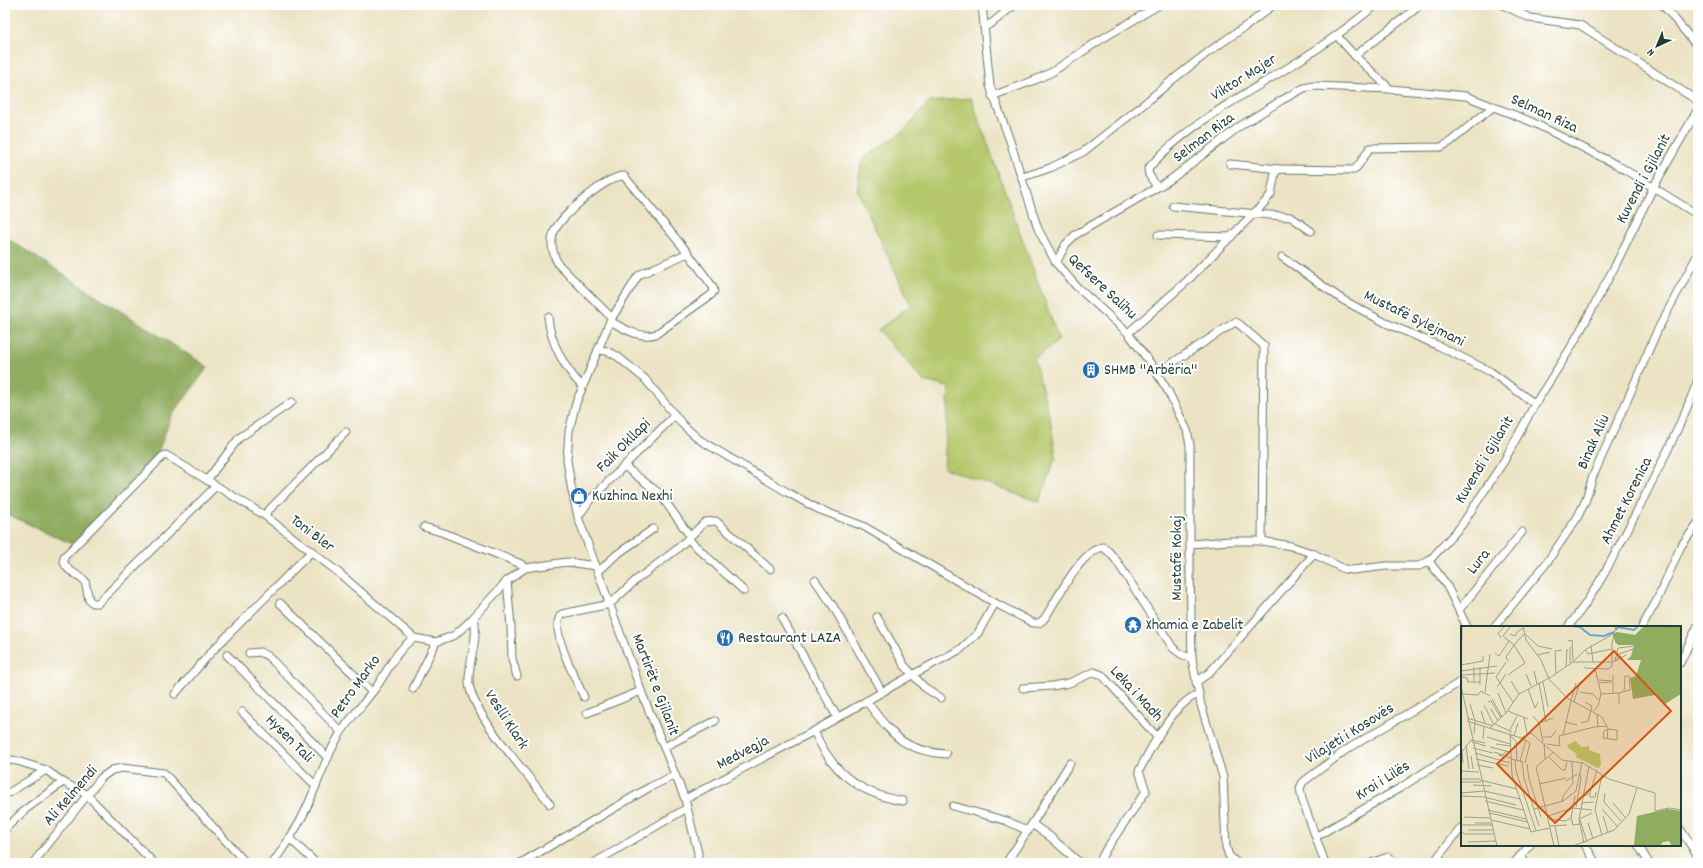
<svg xmlns="http://www.w3.org/2000/svg" width="1703" height="868" font-family="Dekko,sans-serif">
  <style>
    .green { fill: #b5c76a; stroke: #6a824f }
    .forest { fill: #90ac5e; stroke: #587449 }
    .lines { fill: none; stroke-linecap: round; stroke-linejoin: round }
    .minor-casing { stroke: #676; stroke-width: 9 }
    .minor { stroke: #fff; stroke-width: 7 }
    .labels { text-anchor: middle; dominant-baseline: central; stroke-width: 4; stroke-linejoin: round; paint-order: stroke }
    .street-label { font-size: 16px; fill: #1f3d34; stroke: #fff }
    .poi-label { font-size: 16px; fill: #1f3d34; stroke: #fff; text-anchor: start }
    .inset-river { fill: none; stroke: #64a6d8; stroke-width: 2 }
    .inset-road { fill: none; stroke: #99a18a; stroke-width: 1 }
    .view { fill: #d45610; fill-opacity: 0.15; stroke: #d45610; stroke-width: 2 }
    .inset-edge { fill: none; stroke: #1f3d34; stroke-width: 2 }
  </style>
  <rect width="100%" height="100%" fill="#fff"/>
  <filter id="ink" filterUnits="userSpaceOnUse"><feTurbulence type="fractalNoise" baseFrequency=".025" numOctaves="2"/><feDisplacementMap in="SourceGraphic" scale="8" xChannelSelector="R" yChannelSelector="G"/><feConvolveMatrix kernelMatrix="1 2 1 2 8 2 1 2 1" color-interpolation-filters="sRGB"/></filter>
  <filter id="wash" filterUnits="userSpaceOnUse"><feTurbulence type="fractalNoise" baseFrequency=".012" numOctaves="4" result="noise"/><feDisplacementMap in="SourceGraphic" scale="16" xChannelSelector="R" yChannelSelector="G"/><feGaussianBlur stdDeviation="0.9" result="paint"/><feColorMatrix in="noise" values="0 0 0 0 0 0 0 0 0 0 0 0 0 0 0 0 0 1.4 0 .05"/><feComposite in="paint" operator="in"/></filter>
  <g filter="url(#wash)">
    <rect width="100%" height="100%" fill="#ebe3c3"/>
    <path class="green" d="M971,98L1059,340L1034,359L1050,419L1056,456L1039,502L944,468L949,387L924,381L878,330L911,305L857,190L862,160L906,129L929,102Z"/>
    <path class="forest" d="M5,237L208,367L171,417L157,455L72,544L9,515L5,518Z"/>
  </g>
  <g filter="url(#ink)">
    <g class="lines">
      <defs>
        <g id="minor">
          <path d="M982,5L990,86L1010,141L1038,229L1056,263L1077,287L1128,333L1151,364L1168,391L1179,414L1187,430L1190,445V572L1192,659L1201,705L1223,777L1226,847L1229,856L1237,863"/>
          <path d="M1503,5L1530,18L1580,25L1698,101"/>
          <path d="M1663,5L1698,47"/>
          <path d="M984,27L992,23L1014,5"/>
          <path d="M1337,36L1355,56L1390,89"/>
          <path d="M1355,56C1376,38 1399,23 1420,5"/>
          <path d="M992,96L1035,80L1052,72L1100,40L1159,5"/>
          <path d="M1230,164L1279,169"/>
          <path d="M1023,177L1050,168L1083,152L1138,109L1171,81L1211,50L1249,24L1273,5"/>
          <path d="M1157,187L1149,175L1148,169C1184,126 1247,93 1294,64C1323,46 1350,26 1376,5"/>
          <path d="M1173,206L1291,217L1311,231"/>
          <path d="M1158,235L1231,237"/>
          <path d="M688,253L643,273L638,276L610,321L576,403L569,431L567,460L571,486L578,517L643,696L685,799L698,853V863"/>
          <path d="M1282,257L1343,300L1386,323L1437,345L1491,372L1535,404"/>
          <path d="M1056,263L1066,244L1075,235L1170,180L1240,126L1282,100L1304,88L1314,86L1390,89L1466,96L1532,122L1617,165L1698,215"/>
          <path d="M548,317C550,342 565,369 582,386"/>
          <path d="M610,321C625,329 639,339 656,334L711,295L714,291L713,287L688,253L624,176C608,175 560,216 554,232C549,243 553,254 558,264L612,318"/>
          <path d="M1128,333L1186,282L1265,202L1271,194L1275,173L1279,169L1354,170C1361,164 1364,155 1370,148L1441,147L1450,142L1494,106"/>
          <path d="M598,350L607,351L617,356L645,379L683,425L700,440L787,492L818,509L863,526L995,603L1033,623H1039L1044,619C1057,600 1080,551 1103,547L1109,552L1116,560L1173,648L1181,654L1192,659"/>
          <path d="M1157,373L1235,322L1239,324L1264,346L1262,541"/>
          <path d="M346,432L264,515L339,573L414,638L436,642L455,635L470,621L507,581L525,568L567,562L596,566"/>
          <path d="M624,466L659,493L690,536"/>
          <path d="M207,480L239,438L292,402"/>
          <path d="M216,486L98,603H93L89,600L85,581C78,573 62,571 64,557L163,456L166,455L264,515"/>
          <path d="M578,517L590,500L675,415"/>
          <path d="M424,527L444,533L521,564L525,568"/>
          <path d="M688,539L744,591"/>
          <path d="M1191,544L1230,541H1262L1291,546L1314,554L1344,569L1353,570L1386,566H1419L1429,561L1461,526L1504,461L1535,404L1570,349L1584,324L1615,266L1653,188L1698,109"/>
          <path d="M1429,561L1446,584L1467,627"/>
          <path d="M598,572L616,555L653,529"/>
          <path d="M815,580L833,606L882,692"/>
          <path d="M507,581L511,627L512,659L517,676"/>
          <path d="M280,603L372,692"/>
          <path d="M1459,610L1522,532"/>
          <path d="M474,617C479,639 468,661 469,683C472,715 529,775 550,804"/>
          <path d="M877,617L904,665L924,687L941,698"/>
          <path d="M782,618L837,717"/>
          <path d="M1494,627L1545,565L1577,518L1585,502L1593,476L1629,396L1657,331L1698,254"/>
          <path d="M1568,627C1596,593 1615,554 1635,515C1658,470 1680,428 1698,380"/>
          <path d="M1642,627L1657,600L1681,546L1698,523"/>
          <path d="M249,653L260,652L268,656L341,732"/>
          <path d="M227,655L328,758"/>
          <path d="M1680,663L1698,625"/>
          <path d="M1196,682L1209,673L1314,554"/>
          <path d="M1023,688L1052,686L1069,683L1094,672L1102,675L1158,738"/>
          <path d="M413,689L436,642"/>
          <path d="M175,694L213,650L312,551"/>
          <path d="M584,697C577,682 547,626 562,614L610,604L636,580L676,550L705,522L716,521L770,569"/>
          <path d="M866,701C893,735 901,750 946,754"/>
          <path d="M242,712L315,785"/>
          <path d="M587,713L641,691"/>
          <path d="M814,731C832,772 859,794 903,801"/>
          <path d="M664,747L715,721"/>
          <path d="M5,759L17,761L46,770L63,782L86,794L154,863"/>
          <path d="M5,795L46,770"/>
          <path d="M685,799L814,731L912,675L961,649L978,633L995,603"/>
          <path d="M953,806L1007,821L1028,831"/>
          <path d="M1032,824L1070,763"/>
          <path d="M5,829L26,809L63,782"/>
          <path d="M1680,829L1698,856"/>
          <path d="M1317,836L1400,788L1462,748"/>
          <path d="M289,838L316,863"/>
          <path d="M1585,845L1596,863"/>
          <path d="M1638,845L1649,863"/>
          <path d="M1520,856L1526,863"/>
          <path d="M33,863L101,778L112,770L122,768L164,773L246,863"/>
          <path d="M273,863C284,846 298,828 306,809C317,786 324,762 337,739C348,719 364,704 377,686C388,670 397,649 414,638"/>
          <path d="M521,863L650,787L675,775"/>
          <path d="M594,863L687,808"/>
          <path d="M1006,863L1032,824L1048,835L1080,863"/>
          <path d="M1099,863L1105,851L1146,791L1139,771C1150,749 1175,701 1199,694"/>
          <path d="M1325,863L1302,799L1300,788L1303,782L1346,750L1462,681"/>
          <path d="M1371,863L1388,857L1395,863"/>
          <path d="M1433,863L1462,827"/>
          <path d="M1514,863L1530,845"/>
        </g>
      </defs>
      <use href="#minor" class="minor-casing"/>
      <use href="#minor" class="minor"/>
    </g>
  </g>
  <defs>
    <symbol id="building-disc" viewBox="-11 -11 22 22"><circle r="9.5" fill="#1f6fb2" stroke="#fff"/><path d="M-4-6H4V6H1V3H-1V6H-4ZM-2.5-4.3h1.7v1.8h-1.7ZM.8-4.3h1.7v1.8H.8ZM-2.5-1h1.7V.8h-1.7ZM.8-1h1.7V.8H.8Z" fill="#fff"/></symbol>
    <symbol id="shop-disc" viewBox="-11 -11 22 22"><circle r="9.5" fill="#1f6fb2" stroke="#fff"/><path d="M-5-2.5h2.3a2.7 3.5 0 0 1 5.4 0H5L5.5 6h-11ZM-1.5-2.5h3a1.5 2.3 0 0 0-3 0Z" fill="#fff"/></symbol>
    <symbol id="temple-disc" viewBox="-11 -11 22 22"><circle r="9.5" fill="#1f6fb2" stroke="#fff"/><path d="M0-6L5-2H3V0L6.5 2.5H4V6H1.5V3h-3V6H-4V2.5H-6.5L-3 0V-2H-5Z" fill="#fff"/></symbol>
    <symbol id="restaurant-disc" viewBox="-11 -11 22 22"><circle r="9.5" fill="#1f6fb2" stroke="#fff"/><path d="M-5-6h1v4h1v-4h1v4h1v-4h1v5L-1.5 .5V6h-2V.5L-5-1ZM5-6V6H3V1.5H1.5Q1.5-4 5-6Z" fill="#fff"/></symbol>
  </defs>
  <g fill-rule="evenodd">
    <use href="#building-disc" x="1081" y="360" width="20" height="20"/>
    <use href="#shop-disc" x="569" y="486" width="20" height="20"/>
    <use href="#temple-disc" x="1123" y="615" width="20" height="20"/>
    <use href="#restaurant-disc" x="715" y="628" width="20" height="20"/>
  </g>
  <g class="labels">
    <g class="street-label">
      <text transform="translate(1244 78) rotate(-32)">Viktor Majer</text>
      <text transform="translate(1544 114) rotate(25)">Selman Riza</text>
      <text transform="translate(1204 138) rotate(-37)">Selman Riza</text>
      <text transform="translate(1644 179) rotate(-62)">Kuvendi i Gjilanit</text>
      <text transform="translate(1102 287) rotate(43)">Qefsere Salihu</text>
      <text transform="translate(1414 319) rotate(26)">Mustafë Sylejmani</text>
      <text transform="translate(1594 442) rotate(-66)">Binak Aliu</text>
      <text transform="translate(624 446) rotate(-45)">Faik Okllapi</text>
      <text transform="translate(1485 460) rotate(-59)">Kuvendi i Gjilanit</text>
      <text transform="translate(1627 501) rotate(-63)">Ahmet Korenica</text>
      <text transform="translate(312 534) rotate(37)">Toni Bler</text>
      <text transform="translate(1177 558) rotate(-90)">Mustafë Kokaj</text>
      <text transform="translate(1479 562) rotate(-51)">Lura</text>
      <text transform="translate(655 685) rotate(69)">Martirët e Gjilanit</text>
      <text transform="translate(356 687) rotate(-54)">Petro Marko</text>
      <text transform="translate(1136 694) rotate(47)">Leka i Madh</text>
      <text transform="translate(506 720) rotate(57)">Veslli Klark</text>
      <text transform="translate(1350 734) rotate(-32)">Vilajeti i Kosovës</text>
      <text transform="translate(289 739) rotate(45)">Hysen Tali</text>
      <text transform="translate(743 753) rotate(-28)">Medvegja</text>
      <text transform="translate(1383 781) rotate(-32)">Kroi i Lilës</text>
      <text transform="translate(71 796) rotate(-49)">Ali Kelmendi</text>
    </g>
    <g class="poi-label">
      <text x="1104" y="370">SHMB ''Arbëria''</text>
      <text x="592" y="496">Kuzhina Nexhi</text>
      <text x="1146" y="625">Xhamia e Zabelit</text>
      <text x="738" y="638">Restaurant LAZA</text>
    </g>
  </g>
  <g transform="translate(1461 626)">
    <rect width="220" height="220" fill="#ebe3c3"/>
    <path d="M115,115L120,121L128,120V124L139,128L140,139L137,142L115,131L116,128L108,123L106,119Z" fill="#b5c76a"/>
    <path d="M183,0H220V68L204,78L194,69L172,73L169,52L175,50L180,34H166L170,30L173,19H157L154,16L152,8L156,6L174,9ZM206,183L220,185V220H211L208,215L202,216L199,220H173L176,190Z" fill="#90ac5e"/>
    <path class="inset-river" d="M111,0L119,1L129,9L143,10L153,6M155,4L157,1L173,4L177,0"/>
    <path class="inset-road" d="M62,0L65,14L80,34L88,53L106,72L141,91L147,103L146,113M63,7L77,20L91,23M49,8L54,10L57,5L63,2M40,12L37,7L44,0M107,15L111,14L112,35M130,19L132,36M109,21V37M124,24L127,28L151,23M34,27L38,30L48,15M76,29L89,26M47,35L45,31L53,19L42,10L50,0M154,35L157,22L174,20M156,35L158,28L175,22M45,36L35,51L52,76M112,36H152L165,29M0,39L22,35V30M105,40L106,23M19,41V59M123,42L147,43L151,40V17L155,0M134,42L140,68M0,45L36,40M73,45L76,58M95,47L94,25L101,24M65,48L70,60M1,49L34,47M47,49L64,37L53,19L63,8M152,49V68M0,51L6,52L7,56H19M138,54L151,55M50,55L58,68M13,56V41M82,56L87,81M78,57L85,96M138,57L150,56M0,60L36,220M0,60L1,0M36,61L45,48M67,63L74,82L77,76M24,66L29,28M119,66L132,68L137,74M37,67L45,87M158,67L169,64L168,50H164L163,66M2,68L17,69L20,65L29,70M140,68L158,67V78M31,73L41,91M110,75L115,57M27,76L30,75L40,92M113,76L119,56M9,78L14,95L13,108M23,79L33,99M30,83L37,95M20,85L24,97M47,85L67,93M132,85L137,80L140,68M136,88L137,101M72,90L78,97L92,92M6,92L32,100M63,92L66,108M6,95L60,112L70,107L101,134L122,137L148,153L194,167V185L208,182L220,184M104,96L116,99M78,97L82,116M120,97L127,95L131,80L124,76M34,98L51,106M29,102L45,87L58,68L90,51L112,36L124,24L152,8M147,103L143,105L142,112L156,114V104L147,103M49,104L56,90M49,108L51,149L70,206L89,202M49,109L57,118L61,112L69,117L64,137M102,109L110,75M53,110L57,97M26,111L49,118M82,111H90L95,105M22,113L23,100M11,116L25,120M55,117L56,135M83,117L84,133M35,118L49,120M86,118L99,120L98,110L133,101L146,100M5,120L8,143M29,121L49,126M12,122L32,127M1,125L2,137M33,126L42,129L45,125M93,126L75,141L93,220M0,127L10,114L24,117M14,127L49,137M37,129L50,132M10,130L12,143M88,131L101,144H104L106,136M15,133L47,140M50,133L62,136M54,134L55,145L75,205M59,135L65,114M61,136L63,152L78,200M66,138L68,153L80,191M16,139L32,142M0,145L18,146M141,148L134,184L141,209M0,153H19M19,154L56,163M105,155L116,148M0,156H20M78,158L105,152M12,159L30,160M1,167L23,165L59,173M129,167V171H134L135,166M144,167L143,176L160,195M0,170L23,171M23,171L55,179M122,171L129,167L136,144M24,175L62,184M101,176L102,170L112,157L111,136M120,177L133,176M152,177L164,191M115,181L120,153L119,148M73,183L102,175L115,165L121,136M141,183L156,200M27,184L65,193M29,187L66,196M87,190L112,182L131,184M142,190L147,206M3,191L29,192M110,192L112,199L119,198M88,193L104,195L110,192L114,170M118,193L131,187M30,194L69,203M119,194L126,216M14,197H30M127,197L132,213M0,199H31M89,200L106,199M94,200L98,220M7,204H32M0,205L4,208H33M7,216L35,215M123,217L118,193L128,140M112,220L153,204L168,188L176,162"/>
    <path class="view" d="M153,25L210,85L94,197L36,138Z"/>
    <rect width="220" height="220" class="inset-edge"/>
  </g>
  <rect width="1703" height="868" fill="none" stroke="#fff" stroke-width="20"/>
  <g transform="translate(1657 46) rotate(224)" stroke="#ffffff" stroke-width="3" paint-order="stroke">
  <path d="M0-3L7 15L0 10L-7 15Z" fill="#1f3d34"/>
  <text y="-6" font-size="11" font-weight="bold" text-anchor="middle" fill="#1f3d34">N</text>
  </g>
</svg>
